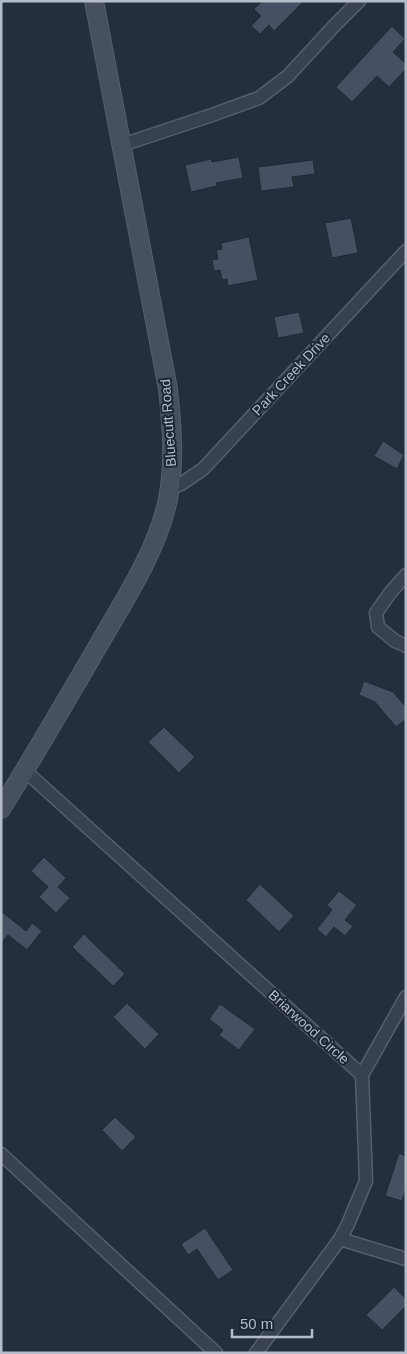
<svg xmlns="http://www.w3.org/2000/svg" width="407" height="1354" font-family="Arial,sans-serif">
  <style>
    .building { fill: #455162; stroke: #1f2835 }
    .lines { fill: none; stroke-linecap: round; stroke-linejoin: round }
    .street-casing { stroke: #565f6c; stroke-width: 15 }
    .secondary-casing { stroke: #565f6c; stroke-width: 20 }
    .street { stroke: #38414e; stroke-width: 12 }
    .secondary { stroke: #465061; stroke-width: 18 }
    .labels { text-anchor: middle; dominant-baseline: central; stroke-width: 4; stroke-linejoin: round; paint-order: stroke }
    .street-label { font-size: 14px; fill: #b4bcc9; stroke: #1d2633 }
  </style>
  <rect width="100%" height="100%" fill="#242f3e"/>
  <g class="building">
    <path d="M262,1H304L274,31L269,25L260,34L251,26L261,16L254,9Z"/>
    <path d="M392,26L405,39L393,52L406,64V69L389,87L377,76L352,102L336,87Z"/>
    <path d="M239,157L243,178L216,183L217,186L191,192L185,165L211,159L212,162Z"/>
    <path d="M313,160L315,174L292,177L294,187L261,191L258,167Z"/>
    <path d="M351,218L358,253L332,258L325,223Z"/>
    <path d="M249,237L258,280L228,286L227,279L222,280L220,270L214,271L212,260L218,259L216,250L222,249L221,243Z"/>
    <path d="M299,312L304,333L278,338L274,317Z"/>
    <path d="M383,441L404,455L397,469L374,456Z"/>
    <path d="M364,681L393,692L406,707V719L396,727L375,702L359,695Z"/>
    <path d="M164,727L195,757L179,773L148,742Z"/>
    <path d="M44,857L66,878L58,887L70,898L56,913L39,897L48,887L31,871Z"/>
    <path d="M260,884L294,916L279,932L246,900Z"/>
    <path d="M339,891L357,905L345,920L353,926L345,936L334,927L326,937L317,929L332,910L327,905Z"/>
    <path d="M1,911L26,931L32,923L42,931L27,950L8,935L1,944Z"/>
    <path d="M84,934L125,974L113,986L72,947Z"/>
    <path d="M127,1003L159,1034L145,1049L113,1017Z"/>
    <path d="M220,1004L255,1029L239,1050L219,1035L223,1030L209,1019Z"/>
    <path d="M115,1117L136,1137L122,1151L102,1130Z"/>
    <path d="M399,1153L406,1156V1189L402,1201L385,1196Z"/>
    <path d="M205,1228L233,1270L218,1280L197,1249L188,1255L181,1244Z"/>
    <path d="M394,1287L406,1299V1306L382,1330L366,1315Z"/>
  </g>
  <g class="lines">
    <defs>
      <g id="street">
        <path d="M122,145L212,115L259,98L288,76L334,26L359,1"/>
        <path d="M170,489L181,484L203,469L406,251"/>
        <path d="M406,575L390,593L376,613L378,627L395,641L406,646"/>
        <path d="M24,772L33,778L362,1075L366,1181L348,1224L340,1239L256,1353"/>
        <path d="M362,1075L406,997"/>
        <path d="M1,1154L216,1353"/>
        <path d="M340,1239L406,1259"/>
      </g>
      <path id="secondary" d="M1,809C36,753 69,696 102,639C127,596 158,548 168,499C175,462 172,426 168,389L94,1"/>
    </defs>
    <use href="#street" class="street-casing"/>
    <use href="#secondary" class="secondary-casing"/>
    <use href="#street" class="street"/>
    <use href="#secondary" class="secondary"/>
  </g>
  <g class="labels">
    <g class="street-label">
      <text transform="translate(291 374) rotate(-47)">Park Creek Drive</text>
      <text transform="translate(168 423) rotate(-94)">Bluecutt Road</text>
      <text transform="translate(309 1027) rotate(42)">Briarwood Circle</text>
    </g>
  </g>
  <rect width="407" height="1354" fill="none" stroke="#b4bcc9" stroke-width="5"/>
  <path d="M232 1329v8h80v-8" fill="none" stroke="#b4bcc9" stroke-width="2.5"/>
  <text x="240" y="1329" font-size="15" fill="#b4bcc9" stroke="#1d2633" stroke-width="4" paint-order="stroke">50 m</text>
</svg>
